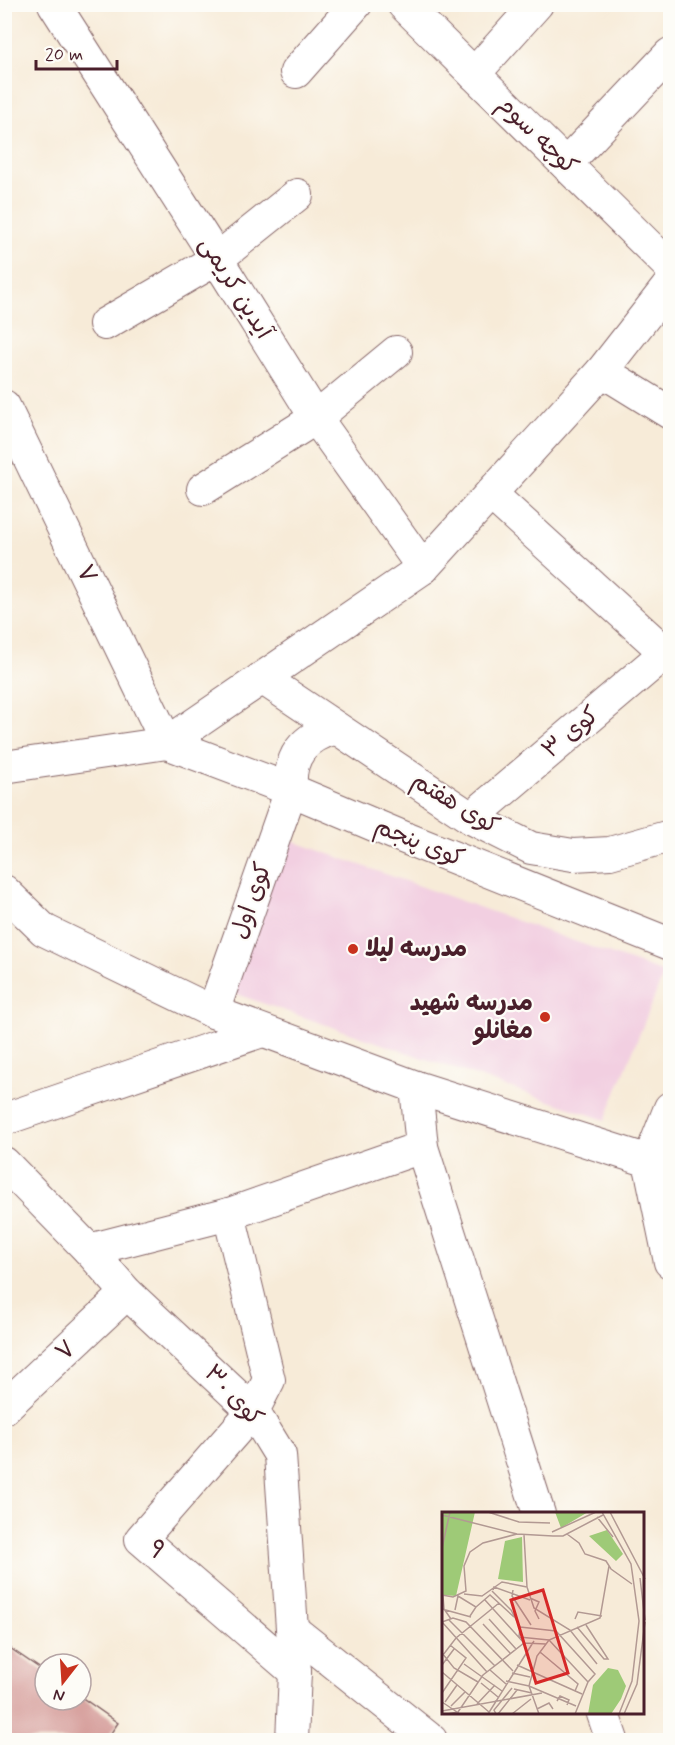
<svg xmlns="http://www.w3.org/2000/svg" width="675" height="1745" font-family="Mynerve,'Playpen Sans Arabic',sans-serif">
  <style>
    .built { fill: #f2cfe1 }
    .building { fill: #d39794 }
    .lines { fill: none; stroke-linecap: round; stroke-linejoin: round }
    .minor-casing { stroke: #876668; stroke-width: 34 }
    .minor { stroke: #fff; stroke-width: 32 }
    .poi-dot { fill: #c8321e; stroke: #fdfcf7; stroke-width: 2 }
    .labels { text-anchor: middle; dominant-baseline: central; stroke-width: 4.5; stroke-linejoin: round; paint-order: stroke }
    .street-label { font-size: 24px; fill: #4a1f2b; stroke: #fdfcf7 }
    .poi-label { font-size: 24px; font-weight: bold; fill: #4a1f2b; stroke: #fdfcf7; text-anchor: start }
    .inset-road { fill: none; stroke: #b29993; stroke-width: 1.5 }
    .view { fill: #d62828; fill-opacity: 0.15; stroke: #d62828; stroke-width: 3 }
    .inset-edge { fill: none; stroke: #4a1f2b; stroke-width: 3 }
  </style>
  <rect width="100%" height="100%" fill="#fdfcf7"/>
  <filter id="ink" filterUnits="userSpaceOnUse"><feTurbulence type="fractalNoise" baseFrequency=".0167" numOctaves="2"/><feDisplacementMap in="SourceGraphic" scale="12" xChannelSelector="R" yChannelSelector="G"/><feConvolveMatrix kernelMatrix="1 2 1 2 8 2 1 2 1" color-interpolation-filters="sRGB"/></filter>
  <filter id="wash" filterUnits="userSpaceOnUse"><feTurbulence type="fractalNoise" baseFrequency=".008" numOctaves="4" result="noise"/><feDisplacementMap in="SourceGraphic" scale="24" xChannelSelector="R" yChannelSelector="G"/><feGaussianBlur stdDeviation="1.35" result="paint"/><feColorMatrix in="noise" values="0 0 0 0 0 0 0 0 0 0 0 0 0 0 0 0 0 1.4 0 .05"/><feComposite in="paint" operator="in"/></filter>
  <g filter="url(#wash)">
    <rect width="100%" height="100%" fill="#f7ebd8"/>
    <path class="built" d="M281,837L664,973L605,1120L227,991Z"/>
    <g id="blocks">
      <path class="building" d="M4,1644L45,1672V1700H81V1697L118,1723L106,1740H4Z"/>
    </g>
  </g>
  <g filter="url(#ink)">
    <use href="#blocks" fill-opacity="0" stroke="#876668" stroke-width="1.5"/>
    <g class="lines">
      <defs>
        <g id="minor">
          <path d="M54,4L217,259L316,418L423,568"/>
          <path d="M403,4L670,267"/>
          <path d="M296,72L356,4"/>
          <path d="M474,74L537,4"/>
          <path d="M566,164L670,54"/>
          <path d="M105,324L217,259L297,195"/>
          <path d="M602,371L670,413"/>
          <path d="M4,406L167,743"/>
          <path d="M203,489L316,418L396,352"/>
          <path d="M491,494L666,653"/>
          <path d="M262,678L471,818L531,848L573,855L610,853L670,836"/>
          <path d="M167,743L291,790L405,838L670,944"/>
          <path d="M4,767L167,743L423,568L602,371L670,284"/>
          <path d="M471,818L670,649"/>
          <path d="M4,891L44,930L213,1012L416,1087L649,1161"/>
          <path d="M213,1012L291,790C288,756 304,737 336,728"/>
          <path d="M670,1108L649,1161L670,1262"/>
          <path d="M8,1118L262,1031"/>
          <path d="M422,1147L539,1514"/>
          <path d="M4,1163L89,1250L127,1293L253,1411L280,1455L295,1672L292,1740"/>
          <path d="M229,1214L269,1380L253,1411L141,1539L295,1672"/>
          <path d="M89,1250L229,1214L422,1147L416,1087"/>
          <path d="M4,1408L127,1293"/>
          <path d="M293,1630L431,1740"/>
          <path d="M603,1714L612,1740"/>
        </g>
      </defs>
      <use href="#minor" class="minor-casing"/>
      <use href="#minor" class="minor"/>
    </g>
  </g>
  <g class="poi-dot">
    <circle cx="353" cy="949" r="6"/>
    <circle cx="545" cy="1017" r="6"/>
  </g>
  <g class="labels">
    <g class="street-label">
      <text transform="translate(537 136) rotate(44)">کوچه سوم</text>
      <text transform="translate(235 288) rotate(58)">آیدین کریمی</text>
      <text transform="translate(86 574) rotate(64)">۷</text>
      <text transform="translate(571 733) rotate(-40)">کوی ۳</text>
      <text transform="translate(455 804) rotate(31)">کوی هفتم</text>
      <text transform="translate(419 843) rotate(22)">کوی پنجم</text>
      <text transform="translate(252 901) rotate(-71)">کوی اول</text>
      <text transform="translate(66 1351) rotate(-43)">۷</text>
      <text transform="translate(233 1396) rotate(47)">کوی ۳۰</text>
      <text transform="translate(156 1550) rotate(45)">۹</text>
    </g>
    <g class="poi-label">
      <text x="365" y="949">مدرسه لیلا</text>
      <text x="533" y="1003" text-anchor="end">مدرسه شهید<tspan x="533" dy="28">مغانلو</tspan></text>
    </g>
  </g>
  <g transform="translate(442 1512)">
    <rect width="202" height="202" fill="#f7ebd8"/>
    <path d="M0,0H33L14,84L0,83ZM113,0H146L119,16ZM165,18L181,42L174,49L147,24ZM80,25L81,70L56,67L63,29ZM166,156L176,158L184,174L179,187L169,202H146L151,173Z" fill="#9eca77"/>
    <path class="inset-road" d="M46,0L77,10L108,11M160,0L189,52L197,109L190,169L177,202M168,0L203,67M0,3L75,22L111,24H121L161,3M155,5L171,25M110,20L154,0M125,22L137,31L143,42L164,49L169,57L190,72M0,36L8,0M198,66L203,108M85,75L92,96L128,118L155,152M51,78L52,75L88,88M71,78L70,84L89,113M50,79L69,98L78,115L77,125M22,82L40,84L60,70L85,75L82,23M0,83L11,85L24,79L22,54L28,40L41,31L75,22M1,84L2,97L9,107M88,86L97,90L93,99L97,107M43,88L82,131M34,95L48,83L72,105M0,97L29,105M13,98L16,84L34,95L28,104M47,107L74,137M133,107L136,100L160,104M7,108L53,154M0,110L11,106L24,110L71,159M0,110L45,160M41,112L68,141M78,115L114,119L153,162L146,170L133,202M135,115L162,147H166L144,113M77,125L107,128M107,128L146,170M98,140L136,172L133,179M0,141L12,156L36,170M1,143L14,126L57,91M22,152L60,179M0,153L12,137M75,153L140,182M48,158L64,172M0,160L47,200M70,161L88,165M64,169L87,174L134,194M39,171L56,185M72,177L90,181M0,181L24,146L8,133M115,189L118,184L127,188L125,193M0,190L18,202M3,190L15,173M35,192L53,173M9,194L23,180M95,197L107,191L111,197M0,199L100,181M5,202L16,200L41,163L82,131L104,132M46,202L92,129M54,202L52,198L70,176M56,202L75,178M70,202L89,187M97,202L87,174L95,144L107,128L158,106L167,54M182,202L195,172L203,110"/>
    <path class="view" d="M101,78L126,161L94,171L69,88Z"/>
    <rect width="202" height="202" class="inset-edge"/>
  </g>
  <rect width="675" height="1745" fill="none" stroke="#fdfcf7" stroke-width="24"/>
  <g transform="translate(63 1682) rotate(197)"><circle r="28" fill="#fdfcf7" stroke="#b5a4a5" stroke-width="1.5"/>
  <path d="M0-4.5L10 22L0 15L-10 22Z" fill="#c8321e"/>
  <text y="-9" font-size="16" font-weight="bold" text-anchor="middle" fill="#4a1f2b">N</text>
  </g>
  <path d="M36 60v9h81v-9" fill="none" stroke="#4a1f2b" stroke-width="3"/>
  <text x="45" y="60" font-size="18" fill="#4a1f2b" stroke="#fdfcf7" stroke-width="4.5" paint-order="stroke">20 m</text>
</svg>
